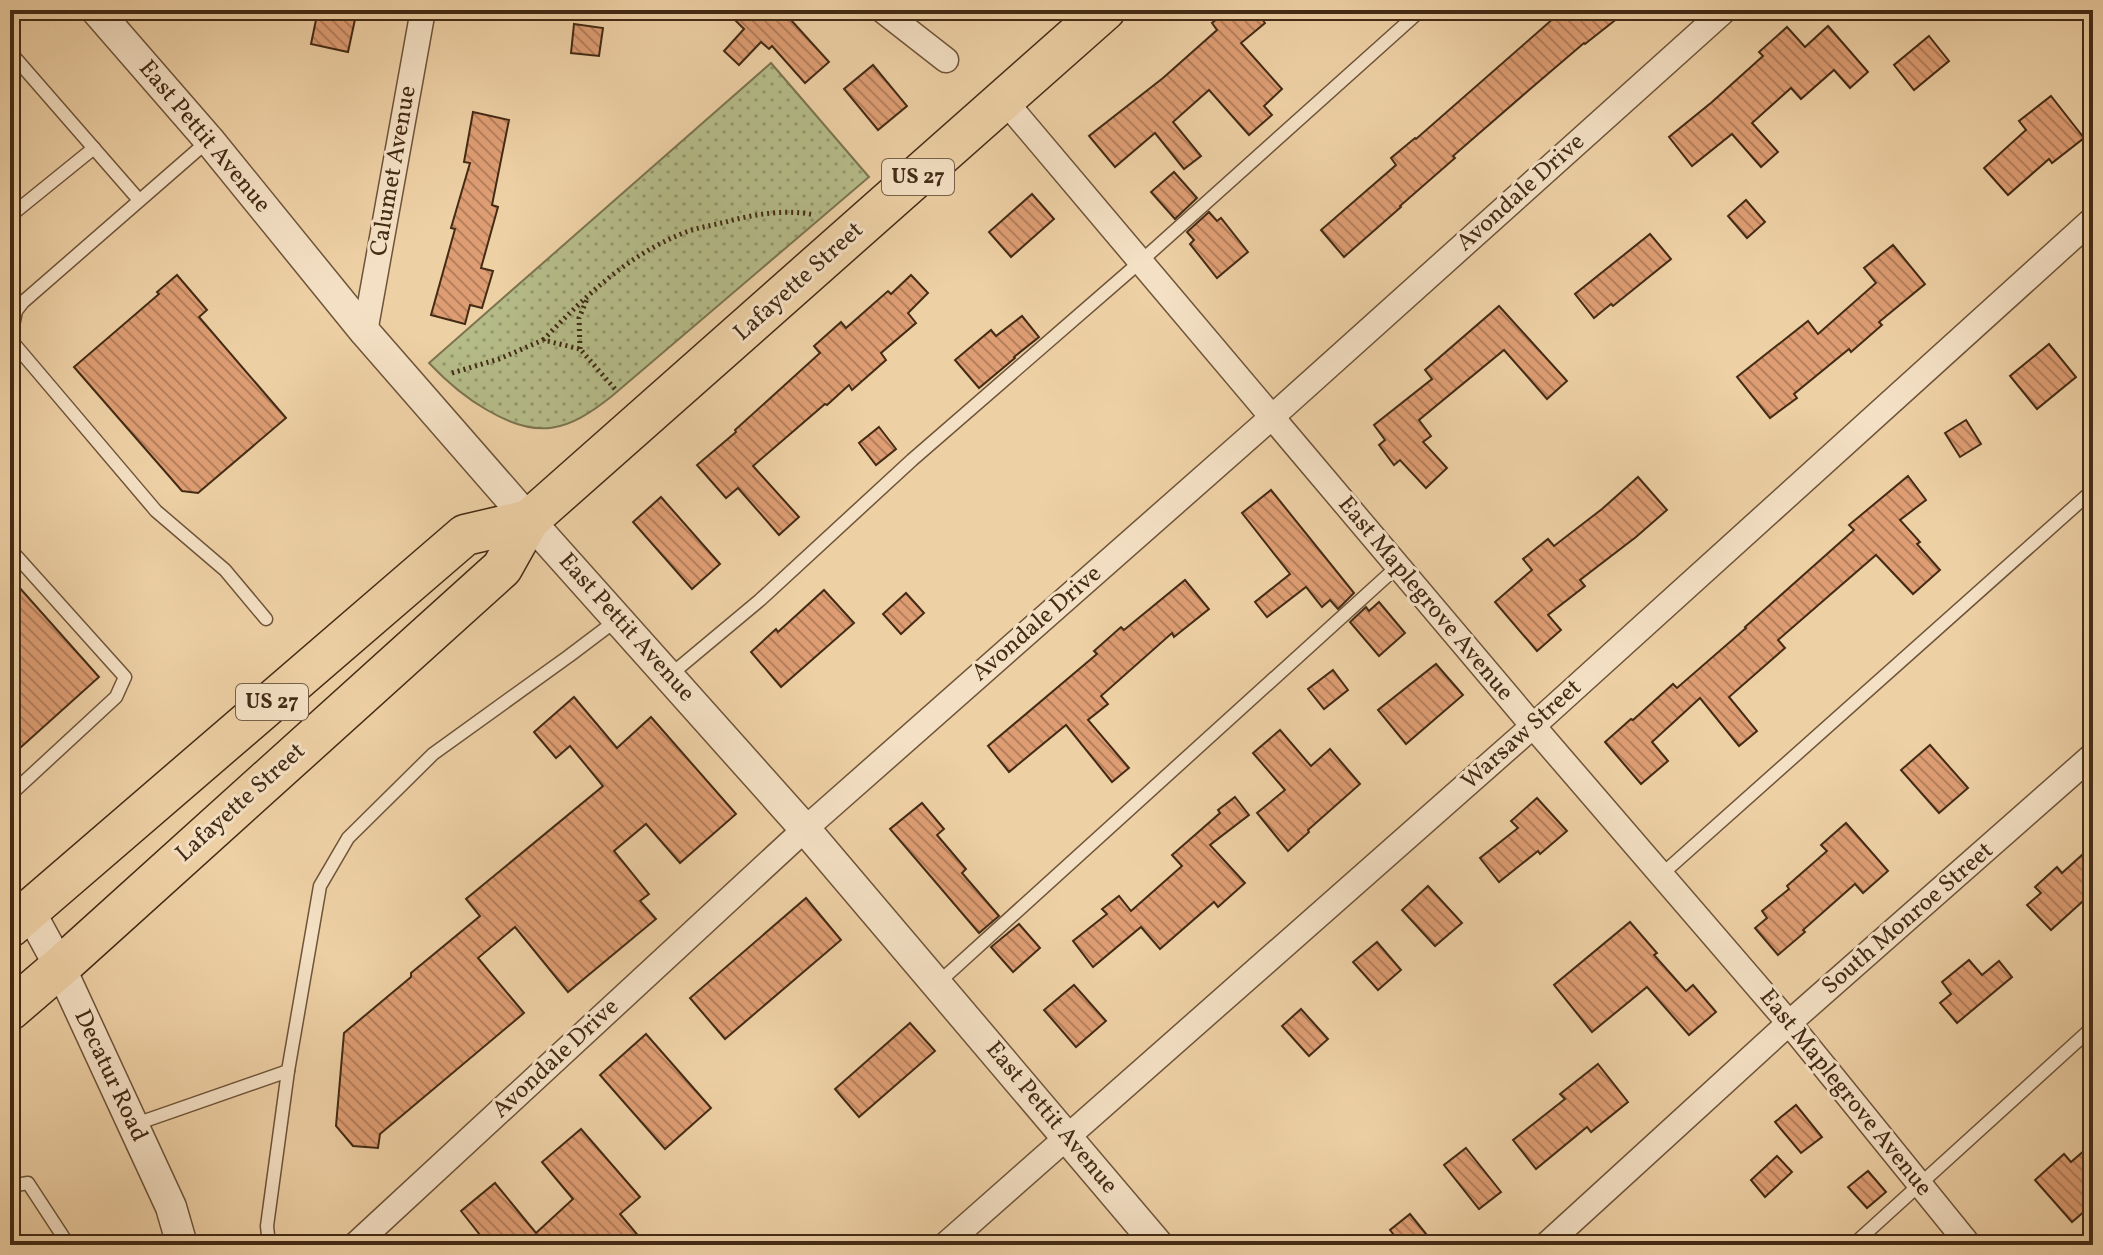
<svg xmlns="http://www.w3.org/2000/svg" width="2103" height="1255" font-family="Vollkorn,serif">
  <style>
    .park { fill: url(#park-dots); stroke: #7c744f; stroke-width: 2 }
    .building { fill: url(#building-back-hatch); stroke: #432b15; stroke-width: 2 }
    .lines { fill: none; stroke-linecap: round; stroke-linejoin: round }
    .service-casing { stroke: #6e5439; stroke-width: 15 }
    .minor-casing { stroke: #6e5439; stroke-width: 27 }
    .tertiary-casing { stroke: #6e5439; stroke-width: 33 }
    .trunk-casing { stroke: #432b15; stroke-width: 43 }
    .path { stroke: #432b15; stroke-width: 5; stroke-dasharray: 2 4; stroke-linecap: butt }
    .service { stroke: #f4e0c4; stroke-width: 12 }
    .minor { stroke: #f4e0c4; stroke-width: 24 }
    .tertiary { stroke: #f4e0c4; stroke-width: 30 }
    .trunk { stroke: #eed0a5; stroke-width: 40 }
    .labels { text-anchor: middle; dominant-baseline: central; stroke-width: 6; stroke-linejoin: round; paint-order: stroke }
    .shield { fill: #f4e0c4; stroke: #78614a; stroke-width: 2 }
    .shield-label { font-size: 22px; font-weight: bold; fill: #432b15 }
    .street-label { font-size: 24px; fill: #432b15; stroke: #f4e0c4 }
  </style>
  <defs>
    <pattern id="park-dots" width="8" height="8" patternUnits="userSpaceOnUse" patternTransform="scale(2)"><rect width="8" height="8" fill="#b5bc89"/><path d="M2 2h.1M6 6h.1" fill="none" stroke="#95996f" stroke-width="1.8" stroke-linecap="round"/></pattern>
    <pattern id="building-back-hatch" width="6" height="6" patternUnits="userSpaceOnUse" patternTransform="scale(2)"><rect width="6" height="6" fill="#de9d73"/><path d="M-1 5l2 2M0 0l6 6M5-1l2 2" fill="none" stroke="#b6805d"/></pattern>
  </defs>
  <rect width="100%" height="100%" fill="#eed0a5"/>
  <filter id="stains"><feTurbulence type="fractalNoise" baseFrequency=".0025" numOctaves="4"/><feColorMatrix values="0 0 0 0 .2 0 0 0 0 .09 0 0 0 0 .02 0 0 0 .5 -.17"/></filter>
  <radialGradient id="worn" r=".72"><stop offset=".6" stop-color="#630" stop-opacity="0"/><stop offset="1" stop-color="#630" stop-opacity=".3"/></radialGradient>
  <path class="park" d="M771,63L869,177L612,396C567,432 538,440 487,410C464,397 447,382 429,363Z"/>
  <g class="building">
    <path d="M318,10H357L348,52L311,44Z"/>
    <path d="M725,10H782L829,62L805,83L772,46L769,49L761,42L739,65L724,51L744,29Z"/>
    <path d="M1228,10H1255L1265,23L1241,43L1282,89L1264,106L1272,115L1249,135L1209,90L1173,122L1201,156L1184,169L1155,133L1115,167L1089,136L1163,78L1217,30L1212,23Z"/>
    <path d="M1563,10H1628L1585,44L1584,43L1529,90L1453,156L1455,158L1400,206L1401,207L1344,257L1321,230L1396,165L1391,158L1415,138L1416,139Z"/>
    <path d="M574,24L603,28L599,56L571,53Z"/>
    <path d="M1828,26L1868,72L1850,88L1834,70L1801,99L1791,88L1752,123L1778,152L1761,167L1732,134L1692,166L1669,137L1712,102L1763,56L1759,52L1787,27L1805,47Z"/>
    <path d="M1929,36L1949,61L1914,90L1894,65Z"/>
    <path d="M873,65L907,106L878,130L844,89Z"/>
    <path d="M2051,96L2084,138L2052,163L2049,159L2008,195L1984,168L2026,130L2019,121Z"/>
    <path d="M473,112L509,120L492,205L498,207L481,268L493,271L482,308L470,305L465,324L431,315L455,229L451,228L470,163L464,162Z"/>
    <path d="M1174,172L1197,198L1175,219L1151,192Z"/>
    <path d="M1032,194L1054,219L1011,257L989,232Z"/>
    <path d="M1746,200L1765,222L1747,238L1728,216Z"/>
    <path d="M1209,212L1217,221L1221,218L1248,252L1217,278L1190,244L1194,240L1187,232Z"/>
    <path d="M1650,234L1671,259L1613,306L1611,304L1594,318L1575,294Z"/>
    <path d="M1893,245L1925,284L1879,322L1882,325L1851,352L1849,349L1794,394L1797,398L1770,418L1737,377L1808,321L1818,334L1876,283L1864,268Z"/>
    <path d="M177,275L207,310L199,317L286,418L198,493L182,491L74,367L159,294L157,292Z"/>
    <path d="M911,275L928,293L908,313L916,323L881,353L886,360L852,390L849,385L827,405L825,404L753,466L799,517L779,535L738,488L726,498L697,465L736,432L735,430L820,353L814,346L841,322L846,328L888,291L891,294Z"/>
    <path d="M1499,306L1567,381L1547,399L1504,350L1419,420L1431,436L1423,442L1447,468L1426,488L1400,460L1394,465L1379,445L1385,440L1374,425L1432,379L1425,370Z"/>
    <path d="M1022,316L1039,337L1014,357L1015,358L979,388L955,360L991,330L996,336Z"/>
    <path d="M2049,344L2076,377L2037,409L2010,376Z"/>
    <path d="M1966,420L1981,444L1960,457L1945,433Z"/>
    <path d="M879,427L896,449L876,465L859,443Z"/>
    <path d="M1908,476L1926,500L1900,520L1920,542L1917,544L1940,570L1913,594L1876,555L1778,640L1785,648L1729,697L1757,731L1739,746L1700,698L1652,742L1668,761L1641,784L1605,742L1631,719L1633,720L1673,684L1677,688L1746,628L1745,627L1854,530L1849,525Z"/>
    <path d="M1638,477L1667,510L1636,537L1580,580L1585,586L1548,615L1561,630L1537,651L1495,602L1532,570L1523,559L1548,539L1554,546L1602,509Z"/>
    <path d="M1271,490L1354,593L1338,609L1330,600L1322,607L1306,587L1267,617L1255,602L1290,574L1242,513Z"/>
    <path d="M661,497L720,564L692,589L633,522Z"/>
    <path d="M10,577L99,677L10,757Z"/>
    <path d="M1185,580L1209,609L1174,637L1172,633L1101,696L1108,704L1088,720L1129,768L1112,782L1066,725L1009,772L988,746L1097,654L1094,651L1121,627L1124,630Z"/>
    <path d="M824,590L854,623L781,687L751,652L776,629L778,632Z"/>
    <path d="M906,593L924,613L901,634L883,614Z"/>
    <path d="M1379,602L1405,633L1379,656L1350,622L1366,607L1369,611Z"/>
    <path d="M1436,664L1463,695L1406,744L1378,710Z"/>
    <path d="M1333,670L1348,690L1324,709L1308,689Z"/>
    <path d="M574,697L617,748L651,717L736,814L680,863L646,824L614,851L649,894L640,901L656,919L568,992L515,927L478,958L524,1013L380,1134L378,1148L353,1146L336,1126L344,1033L411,977V973L480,916L466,899L603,786L570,746L556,758L534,732Z"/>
    <path d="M1280,730L1311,766L1330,749L1360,784L1308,830L1309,832L1288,851L1257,813L1285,790L1253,753Z"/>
    <path d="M1930,745L1968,788L1939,813L1901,770Z"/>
    <path d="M1235,797L1249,815L1210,845L1245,883L1218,907L1214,902L1160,949L1141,927L1093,967L1073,941L1107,914L1102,909L1119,896L1131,911L1182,866L1172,855L1220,813L1218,810Z"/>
    <path d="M1537,798L1567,831L1540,854L1538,851L1499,882L1480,858L1518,828L1511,821Z"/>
    <path d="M922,803L944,829L937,835L966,869L962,873L999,916L979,933L890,829Z"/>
    <path d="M1846,823L1888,871L1863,893L1855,884L1803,930L1805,932L1778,955L1755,928L1767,918L1762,911L1789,889L1787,886L1827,851L1821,845Z"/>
    <path d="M2093,845V892L2051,930L2027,905L2041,893L2035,887L2057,867L2062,873Z"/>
    <path d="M1428,886L1462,923L1435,946L1402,910Z"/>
    <path d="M806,898L841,940L725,1039L690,998Z"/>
    <path d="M1630,922L1657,953L1654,955L1686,991L1693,985L1716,1012L1689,1035L1647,987L1592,1032L1554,985Z"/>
    <path d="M1019,924L1040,948L1013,972L991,947Z"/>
    <path d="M1377,942L1401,970L1378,990L1353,962Z"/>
    <path d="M1969,960L1982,975L1999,961L2012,977L1957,1023L1940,1003L1951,994L1942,982Z"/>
    <path d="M1074,985L1106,1021L1076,1047L1044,1010Z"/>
    <path d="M1301,1009L1328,1039L1309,1056L1282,1026Z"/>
    <path d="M910,1023L935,1051L859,1117L835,1089Z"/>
    <path d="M646,1034L711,1108L665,1149L600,1075Z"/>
    <path d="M1598,1064L1628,1102L1591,1132L1587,1127L1536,1169L1513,1140L1565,1099L1560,1094Z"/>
    <path d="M1796,1105L1822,1137L1801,1153L1775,1122Z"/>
    <path d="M581,1129L640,1197L620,1214L646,1245H488L461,1211L495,1183L536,1233L573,1199L542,1162Z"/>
    <path d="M2093,1143V1204L2072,1222L2035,1180L2064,1154L2071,1162Z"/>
    <path d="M1466,1148L1501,1192L1479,1209L1444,1165Z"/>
    <path d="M1777,1156L1792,1172L1765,1197L1751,1180Z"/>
    <path d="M1868,1171L1886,1192L1867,1208L1848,1187Z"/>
    <path d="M1410,1214L1435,1245H1402L1390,1230Z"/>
  </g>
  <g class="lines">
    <defs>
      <g id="service">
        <path d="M10,52L139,200"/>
        <path d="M10,216L94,148"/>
        <path d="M10,339L156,511L225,570L266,619"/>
        <path d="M10,341L16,311L23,302L209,140"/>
        <path d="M10,549L125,677L116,697L10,795"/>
        <path d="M669,676L760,600L912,460L1140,262L1421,10"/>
        <path d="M1661,875L2093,490"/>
        <path d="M938,983L1398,566"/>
        <path d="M288,1071L320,886L348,838L433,754L569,656L618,619"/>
        <path d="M133,1125L288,1071L267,1226L269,1245"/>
        <path d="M10,1186L28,1183L64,1238L66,1245"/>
        <path d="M1853,1245L2093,1027"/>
      </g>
      <g id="minor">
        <path d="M882,10L946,60"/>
        <path d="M1004,100L1533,726L1789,1023L1969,1245"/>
        <path d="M365,332L423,10"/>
        <path d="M355,1245L805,829L1272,417L1725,10"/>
        <path d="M945,1245L1533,726L2093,219"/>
        <path d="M1546,1245L1789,1023L2093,755"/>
      </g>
      <g id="tertiary">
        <path d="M96,10L209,140L365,332L529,520L805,829L1158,1245"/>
        <path d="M30,912L60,967L171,1207L182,1245"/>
      </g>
      <g id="trunk">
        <path d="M10,927L465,535L529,520"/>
        <path d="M10,1010L60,967L502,568L529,520L1105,10"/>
      </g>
    </defs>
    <use href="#service" class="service-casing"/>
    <use href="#minor" class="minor-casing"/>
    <use href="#tertiary" class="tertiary-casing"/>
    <use href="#trunk" class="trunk-casing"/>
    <g class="path">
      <path d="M543,340C587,295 627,255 686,232C700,227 715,225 729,221C756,214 787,209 815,215"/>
      <path d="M580,349L579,318L588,297"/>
      <path d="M452,373L499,359L543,340L580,349L615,389"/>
    </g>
    <use href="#service" class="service"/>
    <use href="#minor" class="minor"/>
    <use href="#tertiary" class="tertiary"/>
    <use href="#trunk" class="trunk"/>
  </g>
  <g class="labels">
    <g class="shield">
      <rect x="882" y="159" width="72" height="36" rx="6"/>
      <rect x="236" y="684" width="72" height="36" rx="6"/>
    </g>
    <g class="shield-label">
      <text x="918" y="177">US 27</text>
      <text x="272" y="702">US 27</text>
    </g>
    <g class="street-label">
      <text transform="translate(204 137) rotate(50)">East Pettit Avenue</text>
      <text transform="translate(394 171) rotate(-80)">Calumet Avenue</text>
      <text transform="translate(1521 193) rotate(-42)">Avondale Drive</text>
      <text transform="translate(799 282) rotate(-42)">Lafayette Street</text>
      <text transform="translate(1425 599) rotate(50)">East Maplegrove Avenue</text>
      <text transform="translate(1037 624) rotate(-41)">Avondale Drive</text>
      <text transform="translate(626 628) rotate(48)">East Pettit Avenue</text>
      <text transform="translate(1522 735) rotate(-42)">Warsaw Street</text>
      <text transform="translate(241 803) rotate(-42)">Lafayette Street</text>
      <text transform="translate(1908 919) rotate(-41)">South Monroe Street</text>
      <text transform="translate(556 1059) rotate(-43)">Avondale Drive</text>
      <text transform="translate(110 1076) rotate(65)">Decatur Road</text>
      <text transform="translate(1845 1093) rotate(51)">East Maplegrove Avenue</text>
      <text transform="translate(1051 1118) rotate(50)">East Pettit Avenue</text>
    </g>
  </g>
  <rect width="2103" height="1255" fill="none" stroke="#eed0a5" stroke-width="40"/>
  <rect x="12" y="12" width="2079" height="1231" fill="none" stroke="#432b15" stroke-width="4"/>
  <rect x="20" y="20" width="2063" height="1215" fill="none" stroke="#432b15" stroke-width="2"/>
  <rect width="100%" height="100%" filter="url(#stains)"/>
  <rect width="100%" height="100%" fill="url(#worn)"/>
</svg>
